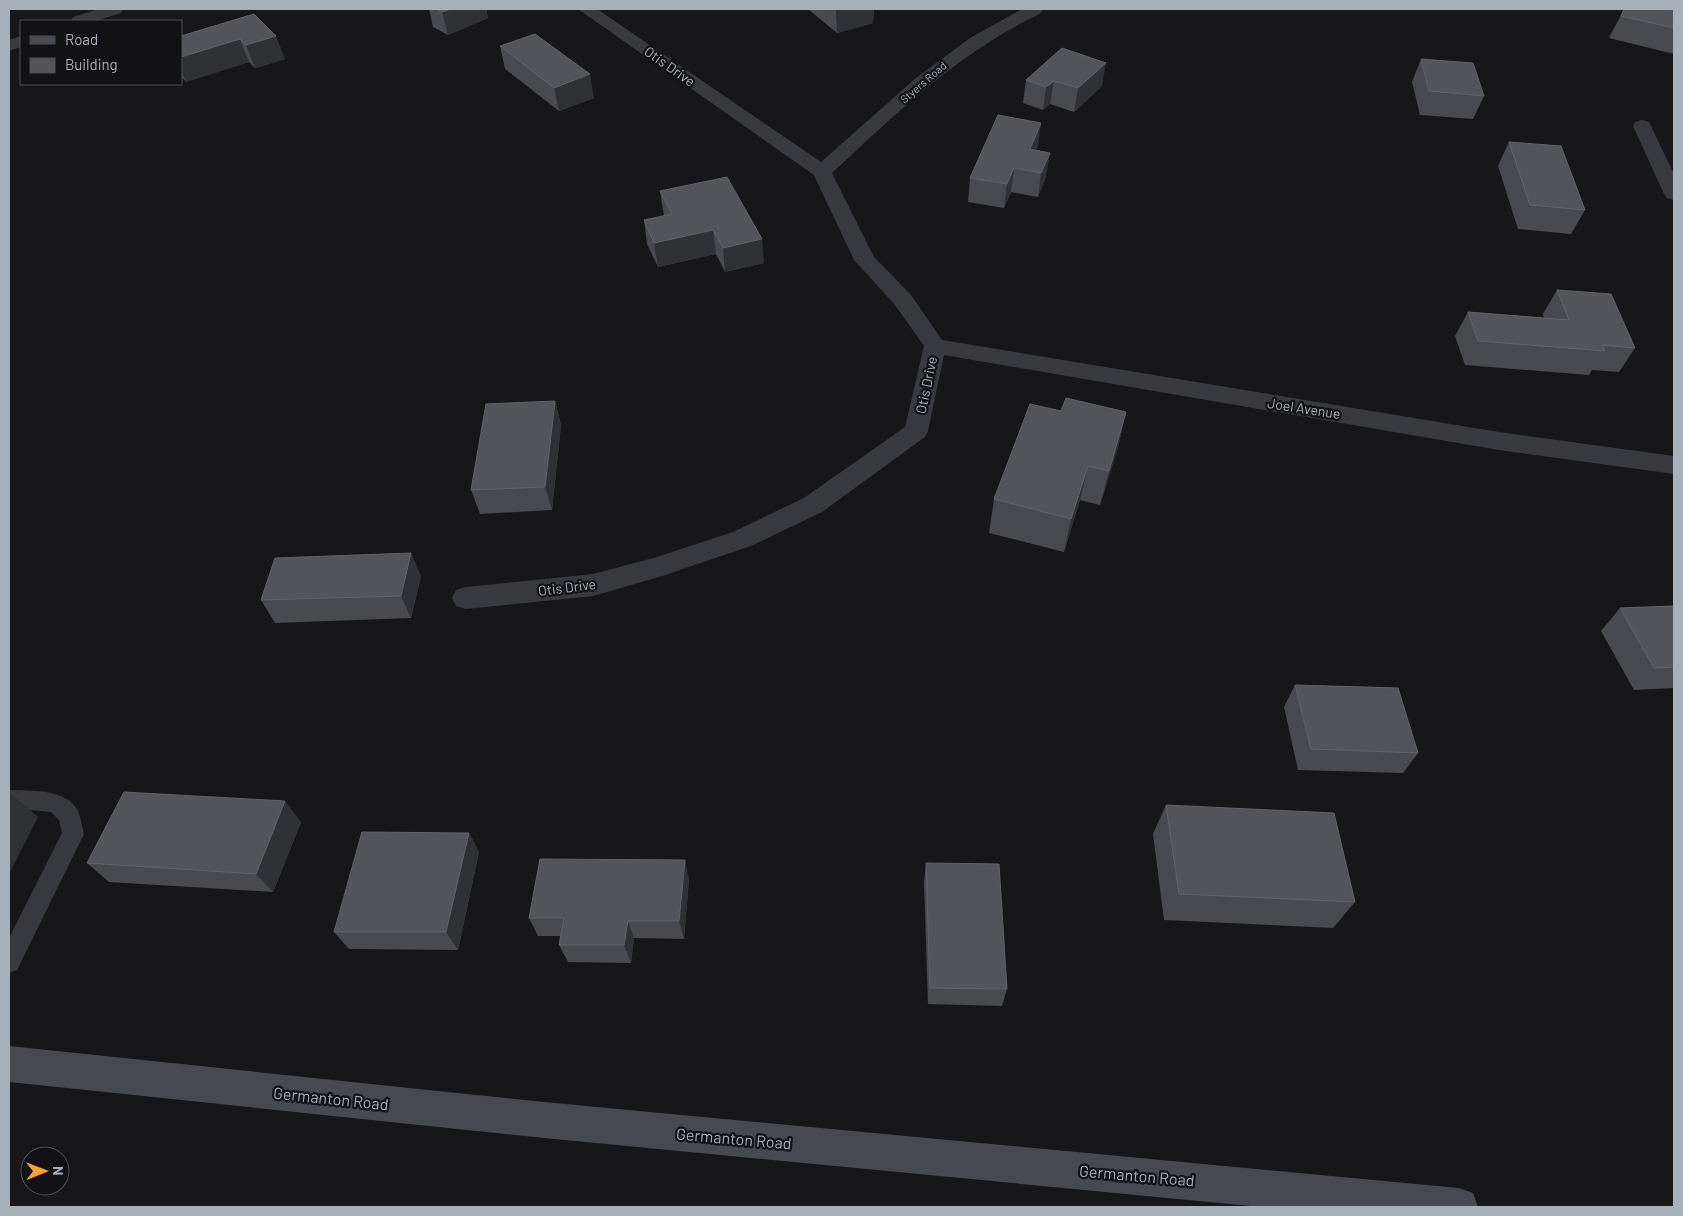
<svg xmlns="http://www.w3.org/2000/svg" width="1683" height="1216" font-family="Barlow,sans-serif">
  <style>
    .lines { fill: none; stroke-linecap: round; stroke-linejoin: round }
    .service { fill: #383a3f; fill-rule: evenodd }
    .minor { fill: #383a3f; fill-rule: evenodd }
    .tertiary { fill: #383a3f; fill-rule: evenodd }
    .secondary { fill: #46494f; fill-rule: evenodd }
    .wall { fill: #484a4f }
    .shaded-wall { fill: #303135 }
    .building { fill: #53555b; stroke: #60636a }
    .labels { text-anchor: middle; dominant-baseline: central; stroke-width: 4.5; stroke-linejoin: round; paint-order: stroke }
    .far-street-label { font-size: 11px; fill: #a8b0ba; stroke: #121215 }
    .street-label { font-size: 14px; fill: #a8b0ba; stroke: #121215 }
    .near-street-label { font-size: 16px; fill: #a8b0ba; stroke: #121215 }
  </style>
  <rect width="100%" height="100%" fill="#17171a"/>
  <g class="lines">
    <path class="service" d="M9,790C31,791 66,788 78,811C81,818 82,826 84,834L17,970L9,973V938L62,833L59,820L51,812L9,808Z"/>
    <g class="minor">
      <path d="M578,9H597L821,162L916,78L970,38L1022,9H1043L1041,13C957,54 900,110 832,173L874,257L911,295L942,340L1499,432L1674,456V474L1499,450L944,355L928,431L925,437L822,512L751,546L659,577L593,596L466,609L456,606L452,598L456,590L466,587L593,574L657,557L733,532L804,498L905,427L924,346L895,305L854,260L814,175Z"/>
      <path d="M1642,120L1649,122L1651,126L1674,174V200L1667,198L1664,194L1633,126L1635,122Z"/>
    </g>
    <g class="tertiary">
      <path d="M99,9H123L121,13L95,21H71L73,17Z"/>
      <path d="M21,36V47L9,51V40Z"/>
    </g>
    <path class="secondary" d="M9,1046L544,1102L1459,1188L1473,1193L1478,1207H1261L544,1138L9,1082Z"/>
  </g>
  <g class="wall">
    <path d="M428,9H486L488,18L448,35L433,27L429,9Z"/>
    <path d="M808,9H874L873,23L837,33Z"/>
    <path d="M1624,9L1674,10V54L1609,38Z"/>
    <path d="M254,14L285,59L255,68L249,62L186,82L181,76V36Z"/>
    <path d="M500,46L594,98L559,111L505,69Z"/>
    <path d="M1062,48L1102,86L1074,112L1050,104L1043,110L1023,103L1026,80Z"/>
    <path d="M1421,59L1484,96L1473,119L1420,115L1412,82Z"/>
    <path d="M1509,142L1585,210L1571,234L1518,229L1498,166Z"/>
    <path d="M1038,146L1036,150L1046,176L1038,197L1011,192L1004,208L968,202L970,178Z"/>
    <path d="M660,191L764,263L725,272L716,254L658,267L647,244L644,220L664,216Z"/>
    <path d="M1557,290L1635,348L1619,372L1592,370L1589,375L1465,365L1455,336L1468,312L1544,318L1543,314Z"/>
    <path d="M555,401L561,425L552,510L480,514L471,490Z"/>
    <path d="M1061,411L1126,412L1118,447L1100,505L1080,500L1064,552L989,533L994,499Z"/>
    <path d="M421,576L411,618L275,623L261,600Z"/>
    <path d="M1674,606V688L1634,690L1601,631L1620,608Z"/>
    <path d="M1295,685L1418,753L1403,773L1298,770L1284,707Z"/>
    <path d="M1166,805L1355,902L1333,928L1164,920L1153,834Z"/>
    <path d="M301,822L273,892L109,882L87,863Z"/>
    <path d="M469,833L479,852L458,950L349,949L334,932Z"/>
    <path d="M926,863L1007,989L1002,1006L928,1004L924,882Z"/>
    <path d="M689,879L684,939L634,938L631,963L568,962L559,945L561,936H538L529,918Z"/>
  </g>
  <g class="shaded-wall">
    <path d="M451,9H486L488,18L448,35L442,12Z"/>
    <path d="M842,9H874L873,23L837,33L836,10Z"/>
    <path d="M276,36L285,59L255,68L246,45Z"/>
    <path d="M240,39L249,62L186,82L181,71V57Z"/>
    <path d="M1106,63L1102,86L1074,112L1078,88Z"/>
    <path d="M590,74L594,98L559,111L554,88Z"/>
    <path d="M1054,81L1050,104L1043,110L1046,87Z"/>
    <path d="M1041,123L1038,146L1028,171L1030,149Z"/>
    <path d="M1050,153L1046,176L1038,197L1041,173Z"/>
    <path d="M1014,168L1011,192L1004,208L1007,184Z"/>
    <path d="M713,230L716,254L658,267L654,243Z"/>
    <path d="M762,239L764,263L725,272L723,248Z"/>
    <path d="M555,401L561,425L552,510L545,487Z"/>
    <path d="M1126,412L1118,447L1100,505L1109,471Z"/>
    <path d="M1088,466L1080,500L1064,552L1071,519Z"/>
    <path d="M411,553L421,576L411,618L401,596Z"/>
    <path d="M9,792L38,817L9,874Z"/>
    <path d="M285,801L301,822L273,892L256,874Z"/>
    <path d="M469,833L479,852L458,950L446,932Z"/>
    <path d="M685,860L689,879L684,939L679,921Z"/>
    <path d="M628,921L634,938L631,963L624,945Z"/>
  </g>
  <g class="building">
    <path d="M436,9H451L442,12Z"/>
    <path d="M1624,9H1668L1674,10V28L1621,16Z"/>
    <path d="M254,14L276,36L246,45L240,39L181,57V36Z"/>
    <path d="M535,34L590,74L554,88L500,46Z"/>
    <path d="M1062,48L1106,63L1078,88L1054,81L1046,87L1026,80Z"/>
    <path d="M1421,59L1473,63L1484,96L1429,91Z"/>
    <path d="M998,115L1041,123L1030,149L1050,153L1041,173L1014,168L1007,184L970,178Z"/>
    <path d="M1509,142L1561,146L1585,210L1530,205Z"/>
    <path d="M727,177L762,239L723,248L713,230L654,243L644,220L672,214L660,191Z"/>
    <path d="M1557,290L1611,294L1635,348L1602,345L1605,351L1478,341L1468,312L1569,320Z"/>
    <path d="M1066,398L1126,412L1109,471L1088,466L1071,519L994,499L1030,404L1061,411Z"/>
    <path d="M555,401L545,487L471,490L486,404Z"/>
    <path d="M411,553L401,596L261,600L275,558Z"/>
    <path d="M1674,606V667L1654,668L1620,608Z"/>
    <path d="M1295,685L1398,688L1418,753L1311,749Z"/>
    <path d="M124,792L285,801L256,874L87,863Z"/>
    <path d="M1166,805L1334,813L1355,902L1179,894Z"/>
    <path d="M362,832L469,833L446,932H334Z"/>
    <path d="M540,859L685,860L679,921H628L624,945H559L564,918H529Z"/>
    <path d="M926,863L999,864L1007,989L930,988Z"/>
  </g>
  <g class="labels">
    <g class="far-street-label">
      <text transform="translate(923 82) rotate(-41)">Styers Road</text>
    </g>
    <g class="street-label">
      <text transform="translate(670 66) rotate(35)">Otis Drive</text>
      <text transform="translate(926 385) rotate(-78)">Otis Drive</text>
      <text transform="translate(1304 408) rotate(9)">Joel Avenue</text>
      <text transform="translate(567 587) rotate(-7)">Otis Drive</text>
    </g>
    <g class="near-street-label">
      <text transform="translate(331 1098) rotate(6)">Germanton Road</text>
      <text transform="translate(734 1138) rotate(5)">Germanton Road</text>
      <text transform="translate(1137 1175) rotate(5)">Germanton Road</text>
    </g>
  </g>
  <rect width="1683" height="1216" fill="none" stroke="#a8b0ba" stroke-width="20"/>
  <rect x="20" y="20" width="162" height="65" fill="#121215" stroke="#4e5157"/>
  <rect x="30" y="36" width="25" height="8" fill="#46494f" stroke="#4e5157"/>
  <text x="65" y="45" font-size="15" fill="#a8b0ba">Road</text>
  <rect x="30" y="58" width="25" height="15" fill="#53555b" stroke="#4e5157"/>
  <text x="65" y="70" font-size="15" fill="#a8b0ba">Building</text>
  <g transform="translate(45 1171) rotate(89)"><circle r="24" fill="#121215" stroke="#4e5157"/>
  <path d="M0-4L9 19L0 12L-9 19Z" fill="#ffa32a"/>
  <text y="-8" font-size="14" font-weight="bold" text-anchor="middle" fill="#a8b0ba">N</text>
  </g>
</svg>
